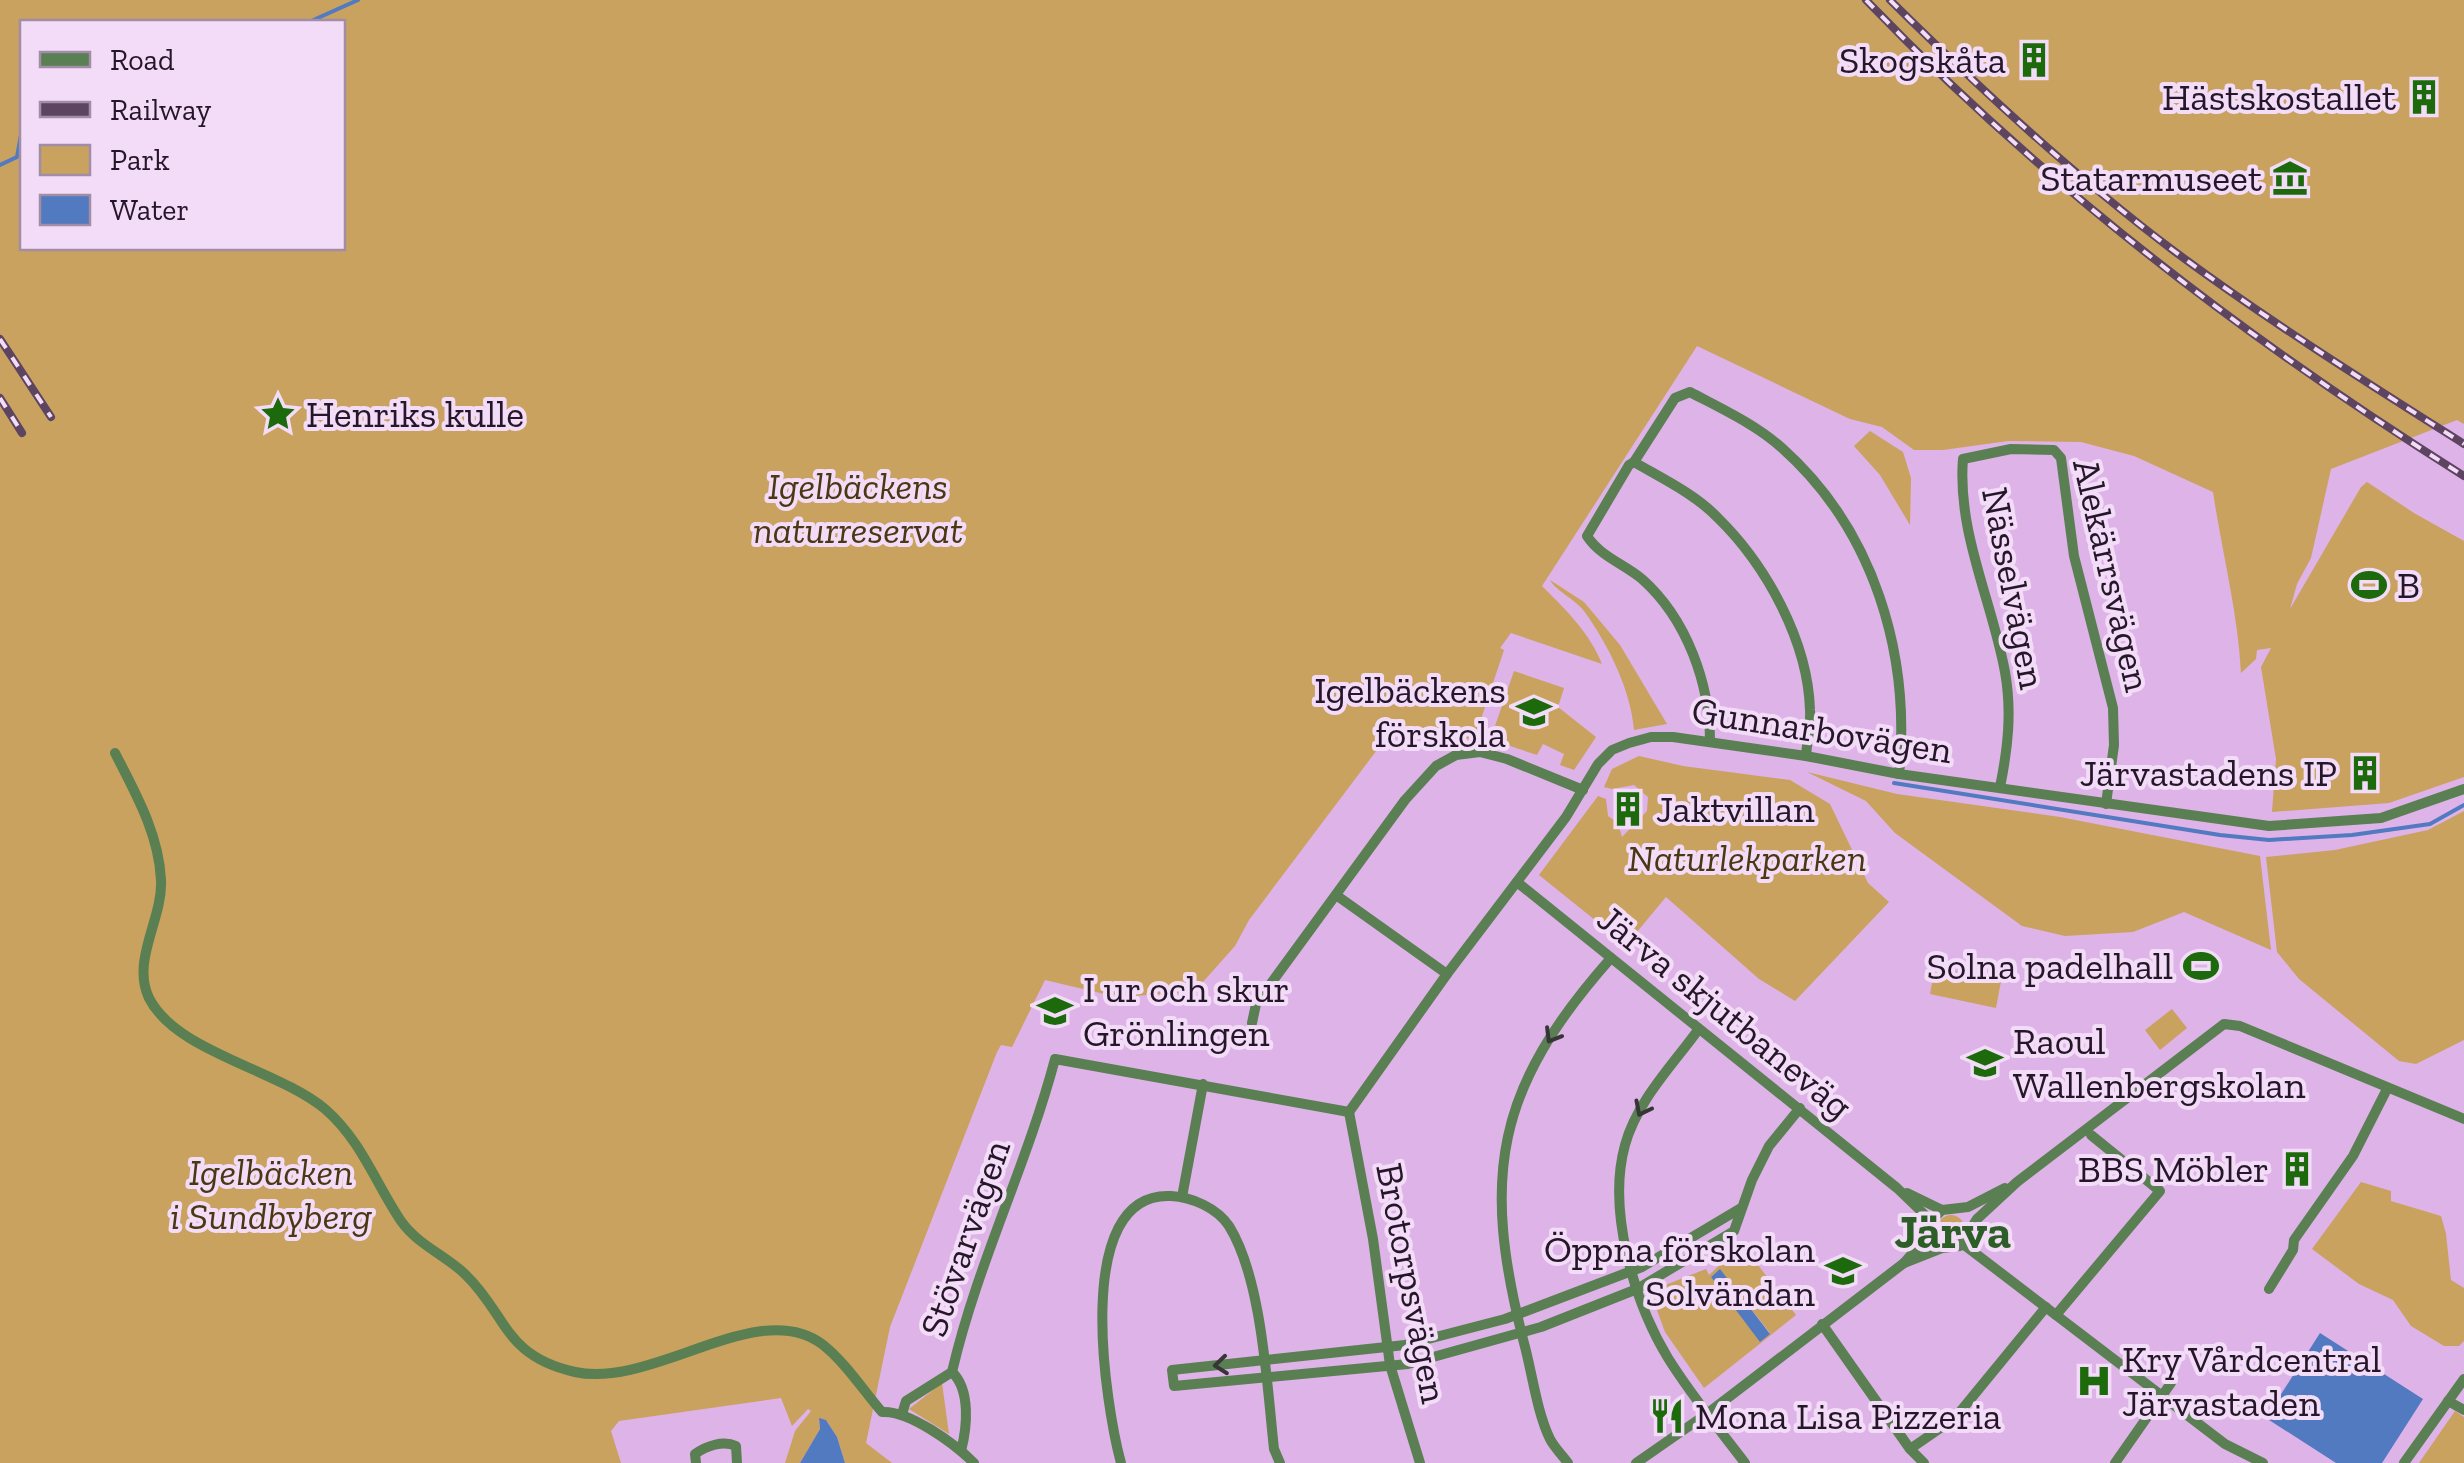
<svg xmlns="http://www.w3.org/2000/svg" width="2464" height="1463" font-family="'Zilla Slab',serif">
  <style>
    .green { fill: #c8a25e; fill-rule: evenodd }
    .water { fill: #517ac1 }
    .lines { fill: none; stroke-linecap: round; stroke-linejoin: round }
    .stream { stroke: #517ac1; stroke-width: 4 }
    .minor { stroke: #597f52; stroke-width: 10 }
    .rail-casing { stroke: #5d4562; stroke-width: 8 }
    .rail { stroke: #f3dcf7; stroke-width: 4; stroke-dasharray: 11; stroke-linecap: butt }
    .oneway { stroke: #353635 }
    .labels { text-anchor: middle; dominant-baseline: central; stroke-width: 8; stroke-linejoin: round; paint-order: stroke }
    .poi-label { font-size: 38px; fill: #261629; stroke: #f3dcf7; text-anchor: end }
    .park-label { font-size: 38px; font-style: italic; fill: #4b3712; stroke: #f3dcf7 }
    .street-label { font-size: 38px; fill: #261629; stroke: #f3dcf7 }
    .district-label { font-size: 48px; font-weight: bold; fill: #2e5e27; stroke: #f3dcf7 }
  </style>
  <rect width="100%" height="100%" fill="#deb3e7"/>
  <g class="green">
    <path d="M0,0H2464V424L2457,420L2331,469L2311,558L2297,584L2290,609L2361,487L2367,482L2414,513L2464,541V777L2389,803L2272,812L2276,759L2261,667L2271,648L2257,650L2256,659L2241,673C2238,613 2222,552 2213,492L2134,456L2081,442L2008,441L1943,450H1914L1882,427L1850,419L1697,346L1542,586C1565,609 1590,633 1602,664L1511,633L1500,648L1504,650L1475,737L1438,744L1425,742L1395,726L1249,920L1235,946L1194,992L1117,997L1045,980L1012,1047L1001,1045L997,1052L890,1327L866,1443L892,1463H845L837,1437L826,1420L819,1419L820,1429L800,1463H785L795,1431L811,1411L808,1409L792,1426L781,1398L619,1421L611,1431L621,1463H0ZM22,22H342V248H22Z"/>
    <path d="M1870,431L1903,452L1911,478L1910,525L1880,475L1854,446Z"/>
    <path d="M1550,580L1584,602L1620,645L1667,724L1634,730C1631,690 1608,644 1584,611C1575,599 1556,591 1550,580Z"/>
    <path d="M1514,671L1564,688L1558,707L1596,737L1574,770L1560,765L1564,754L1543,744L1537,755L1495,741L1500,728L1495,726Z"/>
    <path d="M1639,756L1683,766L1790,780L1830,804L1868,883L1889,902L1795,1001L1759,979L1666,897L1626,945L1539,875L1598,796L1606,799L1608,816L1618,823L1622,837L1647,811L1648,797L1634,785L1612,789L1604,787L1612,769Z"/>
    <path d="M1807,772L1897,794L2060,817L2260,856L2271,950L2184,912L2133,932L2065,936L2022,926L1895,833L1866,801Z"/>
    <path d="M2464,811V1040L2416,1064L2399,1061L2299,979L2277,952L2266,857L2335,850L2428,830Z"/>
    <path d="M1935,967L2001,981L1996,1008L1930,994Z"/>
    <path d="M2172,1009L2187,1028L2160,1050L2145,1030Z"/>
    <path d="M2361,1182L2391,1191V1201L2441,1216L2446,1234L2451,1280L2464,1288V1341L2459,1346H2444L2411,1326L2393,1300L2359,1284L2312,1249Z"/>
    <circle cx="1951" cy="1228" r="13"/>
    <path d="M1742,1244L1796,1315L1704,1388L1665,1332L1650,1291L1706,1269L1709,1275ZM1720,1270L1770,1333L1761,1341L1711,1277Z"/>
    <path d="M942,1383L949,1434L909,1409Z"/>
    <path d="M2455,1411L2464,1417V1463H2419Z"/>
  </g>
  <g class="water">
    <path d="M1720,1269L1770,1334L1760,1342L1711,1277Z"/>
    <path d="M2320,1333L2423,1399L2382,1463H2336L2266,1418Z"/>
    <path d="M819,1418L826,1420L837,1437L845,1463H800L820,1429Z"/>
  </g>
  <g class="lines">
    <g class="stream">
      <path d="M309,22L358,0"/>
      <path d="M0,165L17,157L22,129"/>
      <path d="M1894,783L2220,835L2269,840L2352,835L2430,824L2464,805"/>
    </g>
    <g class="minor">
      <path d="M1634,462C1663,479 1695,494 1718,518C1766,565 1808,641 1810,710C1811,725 1807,741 1806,756"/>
      <path d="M1710,742C1710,684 1687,619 1642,579C1624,564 1600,556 1587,536L1629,465L1634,462L1675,398L1690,392C1722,409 1755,424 1782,448C1874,530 1911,654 1899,774"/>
      <path d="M115,753C135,792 159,834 161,880C163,919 131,960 149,998C176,1052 277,1069 325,1109C361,1140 376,1184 401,1221C418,1245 445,1255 465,1274C507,1314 503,1356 575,1372C653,1389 758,1296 822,1344C845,1362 863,1390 882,1412C909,1410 955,1444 974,1463"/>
      <path d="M2000,787C2008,748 2012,711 2005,672C1992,601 1957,532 1963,459L2011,449L2054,450L2061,458L2074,556L2113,708L2114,745L2106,804"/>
      <path d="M1517,882L1897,1188L1924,1214L1930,1228"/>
      <path d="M1336,895L1447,974"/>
      <path d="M1252,1023L1256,1004L1405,800L1436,766L1456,755L1480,752L1507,759L1583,790"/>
      <path d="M1698,1030C1672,1066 1637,1101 1625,1145C1607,1210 1634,1302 1668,1358C1691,1395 1719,1429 1745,1463"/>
      <path d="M1349,1112L1447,974L1566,817L1598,764L1612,750L1629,743L1651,737H1673L1806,756L1899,774L2269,826L2381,818L2464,789"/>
      <path d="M1349,1112L1373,1239L1390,1365L1420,1463"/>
      <path d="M1907,1193L1942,1210"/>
      <path d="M1182,1197L1203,1084"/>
      <path d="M1741,1208L1642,1267L1505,1319L1405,1345L1172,1370L1174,1386L1408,1364L1541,1327L1637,1289L1734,1231L1752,1180L1769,1146L1800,1108"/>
      <path d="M1963,1244L2225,1444L2263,1463"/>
      <path d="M1904,1263L1942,1248L1960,1246L1977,1219L2017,1182L2224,1024L2240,1026L2464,1119"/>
      <path d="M2269,1289L2293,1250L2294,1240L2353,1156L2387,1089"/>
      <path d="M2056,1315L2160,1191L2091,1135"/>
      <path d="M1822,1324L1910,1449L1924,1463"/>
      <path d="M952,1372C971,1390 967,1428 961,1451"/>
      <path d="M2448,1401L2464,1410"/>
      <path d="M902,1414L906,1401L952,1372C977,1264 1027,1165 1055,1059L1349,1112"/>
      <path d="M1910,1449L1955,1418L2046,1307"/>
      <path d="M696,1463L695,1454C706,1446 723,1440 736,1446L737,1463"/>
      <path d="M1121,1463C1106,1408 1070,1191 1171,1196C1192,1197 1217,1208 1229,1226C1262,1279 1267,1386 1274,1449L1280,1463"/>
      <path d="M1568,1463C1562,1455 1554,1447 1550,1439C1537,1413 1532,1372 1524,1343C1481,1176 1495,1089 1611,958"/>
      <path d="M1636,1463L1708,1413L1904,1263L1930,1233L1934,1218L1942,1210L1968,1207L2005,1188"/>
      <path d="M2115,1463L2171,1383"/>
      <path d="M2404,1463L2464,1379"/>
    </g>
    <defs>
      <g id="rail">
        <path d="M1866,0C2044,185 2247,340 2464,476"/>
        <path d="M1890,0C1980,89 2073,175 2174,251C2267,320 2366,382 2464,444"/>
        <path d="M0,339L51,417"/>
        <path d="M0,398L22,433"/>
      </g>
    </defs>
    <use href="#rail" class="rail-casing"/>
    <use href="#rail" class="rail"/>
  </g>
  <defs><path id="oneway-chevron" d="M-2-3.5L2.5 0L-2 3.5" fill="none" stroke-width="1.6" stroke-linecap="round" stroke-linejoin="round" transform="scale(2.5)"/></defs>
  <g class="oneway">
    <use href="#oneway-chevron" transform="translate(1552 1036) rotate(121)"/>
    <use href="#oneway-chevron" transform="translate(1642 1109) rotate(117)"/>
    <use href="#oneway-chevron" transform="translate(1221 1365) rotate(174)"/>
  </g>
  <defs>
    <symbol id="building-bare" viewBox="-9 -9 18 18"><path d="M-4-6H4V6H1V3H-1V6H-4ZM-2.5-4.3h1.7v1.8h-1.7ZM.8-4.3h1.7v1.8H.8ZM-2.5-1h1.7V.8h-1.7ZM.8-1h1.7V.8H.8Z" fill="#1c6a0c" stroke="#f3dcf7" stroke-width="2.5" paint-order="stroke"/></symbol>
    <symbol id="museum-bare" viewBox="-9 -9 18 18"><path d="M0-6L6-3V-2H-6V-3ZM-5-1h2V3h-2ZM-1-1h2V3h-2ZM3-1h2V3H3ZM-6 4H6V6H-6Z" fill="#1c6a0c" stroke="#f3dcf7" stroke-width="2.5" paint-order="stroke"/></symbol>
    <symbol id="sight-bare" viewBox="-9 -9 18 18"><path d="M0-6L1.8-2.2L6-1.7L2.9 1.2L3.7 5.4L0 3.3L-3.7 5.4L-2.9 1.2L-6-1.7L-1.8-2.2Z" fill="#1c6a0c" stroke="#f3dcf7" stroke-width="2.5" paint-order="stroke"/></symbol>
    <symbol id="stadium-bare" viewBox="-9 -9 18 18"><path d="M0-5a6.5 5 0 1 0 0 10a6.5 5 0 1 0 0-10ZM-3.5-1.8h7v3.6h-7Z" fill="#1c6a0c" stroke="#f3dcf7" stroke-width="2.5" paint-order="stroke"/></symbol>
    <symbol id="school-bare" viewBox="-9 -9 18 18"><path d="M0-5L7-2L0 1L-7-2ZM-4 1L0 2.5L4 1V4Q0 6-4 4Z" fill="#1c6a0c" stroke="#f3dcf7" stroke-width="2.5" paint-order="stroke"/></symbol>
    <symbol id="hospital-bare" viewBox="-9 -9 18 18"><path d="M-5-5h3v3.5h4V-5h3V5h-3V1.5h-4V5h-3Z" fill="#1c6a0c" stroke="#f3dcf7" stroke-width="2.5" paint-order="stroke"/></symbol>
    <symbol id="restaurant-bare" viewBox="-9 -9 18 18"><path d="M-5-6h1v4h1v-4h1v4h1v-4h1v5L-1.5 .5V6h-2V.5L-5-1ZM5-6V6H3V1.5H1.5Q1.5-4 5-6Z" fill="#1c6a0c" stroke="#f3dcf7" stroke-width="2.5" paint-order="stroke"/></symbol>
  </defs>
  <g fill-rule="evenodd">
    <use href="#building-bare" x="2009" y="35" width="50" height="50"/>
    <use href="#building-bare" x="2399" y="72" width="50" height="50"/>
    <use href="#museum-bare" x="2265" y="153" width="50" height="50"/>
    <use href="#sight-bare" x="253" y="389" width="50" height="50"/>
    <use href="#stadium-bare" x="2344" y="560" width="50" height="50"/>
    <use href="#school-bare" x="1509" y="687" width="50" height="50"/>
    <use href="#building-bare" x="2340" y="748" width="50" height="50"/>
    <use href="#building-bare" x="1603" y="784" width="50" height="50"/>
    <use href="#stadium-bare" x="2176" y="941" width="50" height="50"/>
    <use href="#school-bare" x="1030" y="986" width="50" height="50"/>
    <use href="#school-bare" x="1960" y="1038" width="50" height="50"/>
    <use href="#building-bare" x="2272" y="1144" width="50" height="50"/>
    <use href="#school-bare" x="1818" y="1246" width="50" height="50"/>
    <use href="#hospital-bare" x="2069" y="1356" width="50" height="50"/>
    <use href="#restaurant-bare" x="1642" y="1391" width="50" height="50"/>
  </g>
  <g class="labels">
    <g class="poi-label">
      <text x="2006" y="60">Skogskåta</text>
      <text x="2396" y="97">Hästskostallet</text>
      <text x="2262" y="178">Statarmuseet</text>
      <text x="306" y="414" text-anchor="start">Henriks kulle</text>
      <text x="2397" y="585" text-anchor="start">B</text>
      <text x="1506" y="690">Igelbäckens<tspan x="1506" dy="44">förskola</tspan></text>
      <text x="2337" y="773">Järvastadens IP</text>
      <text x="1656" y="809" text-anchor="start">Jaktvillan</text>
      <text x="2173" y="966">Solna padelhall</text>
      <text x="1083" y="989" text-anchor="start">I ur och skur<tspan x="1083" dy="44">Grönlingen</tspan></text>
      <text x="2013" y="1041" text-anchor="start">Raoul<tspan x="2013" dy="44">Wallenbergskolan</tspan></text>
      <text x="2269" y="1169">BBS Möbler</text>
      <text x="1815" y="1249">Öppna förskolan<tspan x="1815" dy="44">Solvändan</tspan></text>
      <text x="2122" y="1359" text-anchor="start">Kry Vårdcentral<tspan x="2122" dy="44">Järvastaden</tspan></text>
      <text x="1695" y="1416" text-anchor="start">Mona Lisa Pizzeria</text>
    </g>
    <g class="park-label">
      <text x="858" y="486">Igelbäckens<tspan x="858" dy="44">naturreservat</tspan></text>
      <text x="1747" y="858">Naturlekparken</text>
      <text x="271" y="1172">Igelbäcken<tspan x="271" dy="44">i Sundbyberg</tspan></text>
    </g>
    <g class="street-label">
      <text transform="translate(2112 575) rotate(77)">Alekärrsvägen</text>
      <text transform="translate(2014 588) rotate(79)">Nässelvägen</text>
      <text transform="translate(1822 730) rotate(9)">Gunnarbovägen</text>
      <text transform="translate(1725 1012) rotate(39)">Järva skjutbaneväg</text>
      <text transform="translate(965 1238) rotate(-71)">Stövarvägen</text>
      <text transform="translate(1412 1283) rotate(79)">Brotorpsvägen</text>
    </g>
    <g class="district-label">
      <text x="1953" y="1231">Järva</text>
    </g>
  </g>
  <rect x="20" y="20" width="325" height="230" fill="#f3dcf7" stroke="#a18da5" stroke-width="2.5"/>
  <rect x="40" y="52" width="50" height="15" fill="#597f52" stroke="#a18da5" stroke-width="2.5"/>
  <text x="110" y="70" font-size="30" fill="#261629">Road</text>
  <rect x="40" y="102" width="50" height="15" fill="#5d4562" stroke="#a18da5" stroke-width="2.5"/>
  <text x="110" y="120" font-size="30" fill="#261629">Railway</text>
  <rect x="40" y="145" width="50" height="30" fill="#c8a25e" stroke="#a18da5" stroke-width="2.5"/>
  <text x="110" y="170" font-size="30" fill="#261629">Park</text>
  <rect x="40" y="195" width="50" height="30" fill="#517ac1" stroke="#a18da5" stroke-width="2.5"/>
  <text x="110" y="220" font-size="30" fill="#261629">Water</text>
</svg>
